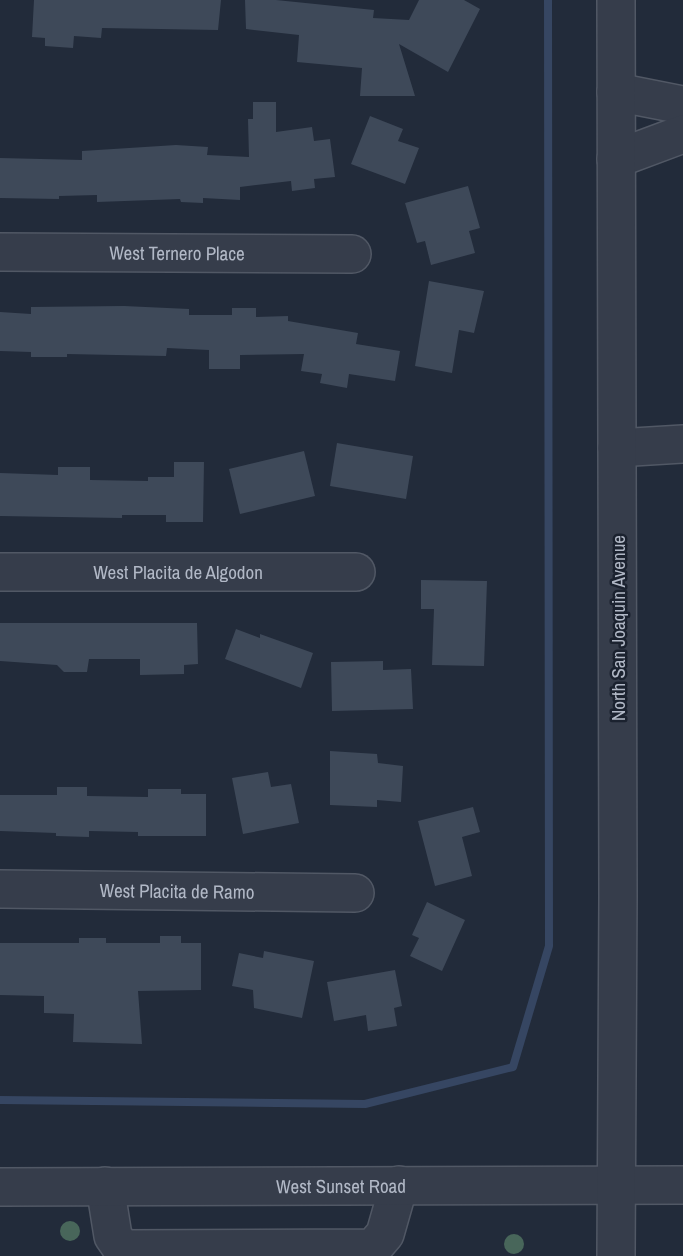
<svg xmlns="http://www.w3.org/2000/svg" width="683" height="1256" font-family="'Archivo Narrow',sans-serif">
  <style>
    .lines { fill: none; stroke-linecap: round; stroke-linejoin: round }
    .stream { stroke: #364662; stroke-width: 8 }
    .building { fill: #3e4959 }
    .minor-casing { stroke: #515865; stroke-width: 40 }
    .minor { stroke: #363d4b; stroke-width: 37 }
    .tree { fill: #48665a }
    .labels { text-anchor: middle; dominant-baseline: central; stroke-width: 5; stroke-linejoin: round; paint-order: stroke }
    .street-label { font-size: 19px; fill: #b1b8c6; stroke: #1b222f }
  </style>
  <rect width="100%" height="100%" fill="#222b3a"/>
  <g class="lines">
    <path class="stream" d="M0,1100L365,1104L513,1067L549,946L548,0"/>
  </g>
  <g class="building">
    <path d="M34,0H221L218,30L102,28L101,38L74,36L73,48L45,46V38L32,37Z"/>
    <path d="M245,0H276L374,10L373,18L409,20L419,0H464L480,9L448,72L399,44L415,96H360L362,68L297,62L299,35L246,29Z"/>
    <path d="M253,102H276V132L312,127L314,141L330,139L335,177L314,179L315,188L292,191L291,181L240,187V200L203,198V203L181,202L180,199L97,202V195L59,196V199L0,198V158L82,160V151L176,145L208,147L207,155L249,157L248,119H253Z"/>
    <path d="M370,116L403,129L398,141L419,148L405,184L351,164Z"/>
    <path d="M468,186L480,228L469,231L475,253L431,265L425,241L417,243L405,203Z"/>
    <path d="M429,281L484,291L474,333L459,330L452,373L415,366Z"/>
    <path d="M124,306L189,309V315H232V308H256V317L288,316V321L358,333L356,344L400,351L395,381L349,374L347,388L320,383L322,374L301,371L304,354L240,355V369H209V350L167,348L166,356L67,354V357H31V352L0,351V312L31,314V307Z"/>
    <path d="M337,443L413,456L406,499L330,486Z"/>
    <path d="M304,451L315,496L240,514L229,469Z"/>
    <path d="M174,462H204L203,522H166V515H122V518L0,516V473L58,475V467H90V480L148,481V477H174Z"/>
    <path d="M421,580L487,581L484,666L432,665L434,609H421Z"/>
    <path d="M0,623H197L198,664L184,665V674L140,675V659H89L87,672H64L57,665L0,661Z"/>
    <path d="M236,629L260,638V634L313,653L301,688L225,659Z"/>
    <path d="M383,661V670L411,669L413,709L332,711L331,662Z"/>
    <path d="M330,751L377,754L378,763L403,766L401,802L377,800V807L330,805Z"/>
    <path d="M268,772L271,787L291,784L299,823L243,834L232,778Z"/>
    <path d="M57,787H87V796L148,797V789H181V794H206V836H138V832L89,831V837L56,836V833L0,831V795H57Z"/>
    <path d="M473,807L480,832L462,837L472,876L435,886L418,821Z"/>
    <path d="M427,902L465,920L442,971L410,956L419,938L412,935Z"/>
    <path d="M160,936H181V943H201V990L138,991L142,1044L73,1042L74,1014L44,1013V996L0,995V943H79V938H106V943H160Z"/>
    <path d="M264,951L314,961L302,1018L254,1008L253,990L232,986L239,953L263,958Z"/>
    <path d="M395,970L402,1006L394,1008L397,1026L368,1031L366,1015L334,1021L327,982Z"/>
  </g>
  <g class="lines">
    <defs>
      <g id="minor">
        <path d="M616,92L683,105"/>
        <path d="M616,159L683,134"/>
        <path id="s1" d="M0,252L352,254"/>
        <path d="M617,448L683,444"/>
        <path id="s2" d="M0,572H356"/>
        <path id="s3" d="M0,889L355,893"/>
        <path d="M105,1186L113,1236L122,1249L373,1248L385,1234L399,1185"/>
        <path id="s4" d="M0,1187L683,1185"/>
        <path d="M616,1256L618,897L616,0"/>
      </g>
    </defs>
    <use href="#minor" class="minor-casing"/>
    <use href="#minor" class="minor"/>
  </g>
  <g class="tree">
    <circle cx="70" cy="1231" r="10"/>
    <circle cx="514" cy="1244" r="10"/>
  </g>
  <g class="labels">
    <g class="street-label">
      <text stroke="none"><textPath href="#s1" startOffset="177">West Ternero Place</textPath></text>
      <text stroke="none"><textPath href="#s2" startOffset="178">West Placita de Algodon</textPath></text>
      <text transform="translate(618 628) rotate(-90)">North San Joaquin Avenue</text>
      <text stroke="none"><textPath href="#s3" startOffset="177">West Placita de Ramo</textPath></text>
      <text stroke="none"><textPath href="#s4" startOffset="341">West Sunset Road</textPath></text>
    </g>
  </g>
</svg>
